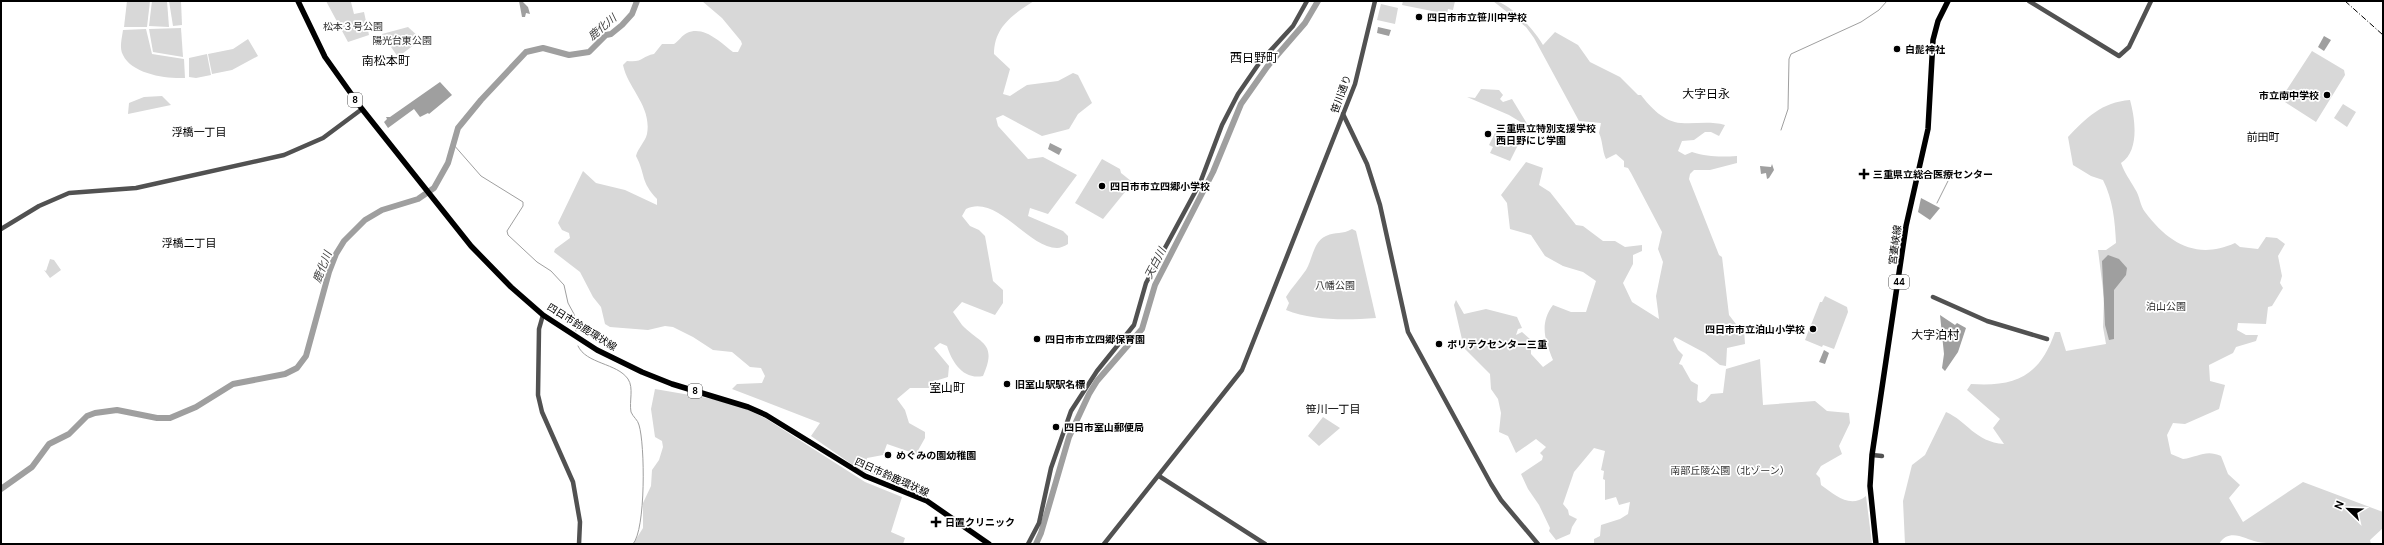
<svg xmlns="http://www.w3.org/2000/svg" width="2384" height="545" font-family="'DM Sans','Noto Sans JP',sans-serif">
  <style>
    .green { fill: #d8d8d8 }
    .water { fill: #9f9f9f }
    .lines { fill: none; stroke-linecap: round; stroke-linejoin: round }
    .stream { stroke: #9f9f9f; stroke-width: 1 }
    .river { stroke: #9f9f9f; stroke-width: 6 }
    .tertiary { stroke: #515151; stroke-width: 4.5 }
    .primary { stroke: #000; stroke-width: 5.5 }
    .rail { stroke: #000; stroke-width: 1; stroke-dasharray: 6 2 1 2; stroke-linecap: butt }
    .poi-dot { fill: #000; stroke: #fff; stroke-width: 1.5 }
    .labels { text-anchor: middle; dominant-baseline: central; stroke-width: 3.5; stroke-linejoin: round; paint-order: stroke }
    .shield { fill: #fff; stroke: #4c4c4c; stroke-width: 1 }
    .shield-label { font-size: 9px; font-weight: bold; fill: #000 }
    .poi-label { font-size: 10px; font-weight: bold; fill: #000; stroke: #fff; text-anchor: start }
    .park-label { font-size: 10px; fill: #2f2f2f; stroke: #fff }
    .street-label { font-size: 10px; fill: #000; stroke: #fff }
    .water-label { font-size: 11px; font-style: italic; fill: #404040; stroke: #fff }
    .neighbourhood-label { font-size: 11px; fill: #000; stroke: #fff }
    .quarter-label { font-size: 12px; fill: #000; stroke: #fff }
  </style>
  <rect width="100%" height="100%" fill="#fff"/>
  <g class="green">
    <path d="M127,1H150L147,27H124Z"/>
    <path d="M152,1H167L169,27L149,26Z"/>
    <path d="M169,1H181L182,25L173,26Z"/>
    <path d="M326,1L351,2L354,14L364,12L369,35L348,42Z"/>
    <path d="M702,1H1034C1013,14 994,27 994,54L1010,69L1003,94L1010,96L1027,85L1058,81L1073,73L1078,75L1092,103L1078,114L1069,129L1042,136L1003,115L996,118L998,126L1028,159L1043,157L1077,175L1048,214L1030,208L1028,216L1063,231L1068,236V244C1065,246 1060,248 1057,248C1028,248 997,194 966,209L962,216L970,226L979,230L985,236L993,281L1003,290V303L995,315L962,302L953,312C956,316 959,321 962,325C980,344 998,342 983,376C963,380 952,362 947,346L940,343L934,348L949,366L948,377L935,381L929,388H910L897,399L905,410L909,423L925,432V438L916,454L887,444L883,455L867,458L866,462L879,467L875,475L860,470L811,436L820,423L732,389L737,384L762,383L765,376L761,368L750,367L732,352L713,350L693,337L673,327L665,326L648,330L610,327L605,324L601,307L593,297L580,272L554,252L555,249L570,238L569,233L562,230L558,223L583,171L596,183L625,190L657,205V199C640,181 646,175 636,156C638,148 645,142 647,134C652,106 628,89 623,65L627,61C643,63 642,56 654,54L662,44H674C679,41 682,35 687,33C704,25 721,43 733,52H738L742,44L741,41L722,18Z"/>
    <path d="M1403,1H1455L1453,10L1448,9L1447,14L1402,5Z"/>
    <path d="M1493,1C1509,1 1535,31 1543,45L1555,32L1578,45L1590,62L1620,77L1638,95H1641C1650,107 1664,122 1681,123C1696,124 1710,121 1725,125L1719,136L1711,132H1705L1694,140L1682,141L1678,151L1685,155L1692,152C1708,157 1720,157 1737,156V163L1710,170H1694L1690,174L1689,179L1719,255L1722,257L1729,315L1739,328H1744L1745,344L1727,348L1726,366L1720,365L1705,353L1675,337L1673,340L1678,350L1683,355L1679,364L1682,365L1691,381L1698,385L1697,400L1700,403L1705,401L1711,394L1723,393L1726,369L1760,359L1763,405L1815,401L1827,411L1849,413L1850,423L1839,446L1842,454L1821,466L1816,474L1820,478L1821,485C1835,495 1850,509 1866,496L1872,544H1594V539L1600,536L1601,525L1620,519L1628,514L1630,502L1619,505L1616,497L1605,500V480L1603,479L1604,471L1601,470L1605,451L1594,448L1574,472L1563,504L1568,510L1569,515L1577,519L1572,527L1570,534L1556,540L1549,531L1550,528L1539,505L1528,489L1521,474L1542,460L1543,456L1540,453L1546,447L1536,439L1516,453L1508,436L1499,432L1501,413L1498,399L1491,389L1490,374L1464,348L1454,305L1456,300L1464,314L1486,309L1517,317L1522,328L1518,329L1516,335L1522,332L1531,340L1535,348L1531,350V354L1543,367L1553,360C1545,340 1539,324 1553,305L1571,312H1586L1596,281L1583,272L1563,266L1545,256L1531,235L1510,229L1507,203L1501,195L1526,162L1543,168L1539,185L1550,192L1576,225L1583,226L1603,241H1615L1625,247L1642,245V251L1633,255V264L1623,283L1632,302L1659,319L1656,296L1663,262L1658,249L1662,232L1631,173L1628,168L1624,167V161L1616,154L1606,159C1602,150 1603,142 1599,133L1601,123L1579,121L1534,38L1526,27Z"/>
    <path d="M1381,4L1398,8L1395,24L1377,20Z"/>
    <path d="M408,27L420,38L419,41L398,57L382,34Z"/>
    <path d="M181,28L183,57L153,52L149,29Z"/>
    <path d="M146,29L152,54L184,59L185,78C166,79 132,74 123,55C119,48 122,38 123,30Z"/>
    <path d="M248,39L258,56L232,70L212,74L208,54L233,49Z"/>
    <path d="M2312,51L2344,70L2345,75L2316,122L2285,102L2289,96L2284,94Z"/>
    <path d="M207,54L211,75L196,78L189,77V58Z"/>
    <path d="M1481,89L1499,90L1503,95L1500,99L1503,102L1512,99L1529,127L1509,115L1467,97L1475,98Z"/>
    <path d="M162,96L171,105L128,114L129,103L144,97Z"/>
    <path d="M2130,100C2135,118 2140,151 2121,163C2126,176 2129,178 2135,189C2140,196 2140,206 2145,212C2169,244 2197,260 2235,243L2240,247L2258,249L2266,237L2277,238L2285,244L2278,256L2282,276L2280,283L2283,288L2272,306L2268,307L2266,324L2238,323L2237,330L2246,335H2258L2256,341L2236,347L2233,353L2209,365L2210,381L2225,385L2219,409L2185,424L2173,423L2167,435L2171,454L2183,459C2198,457 2206,449 2221,456L2228,474L2240,485L2229,498L2243,522L2303,482L2383,512V528L2370,540L2371,544H2270C2266,542 2262,543 2258,542C2245,540 2230,527 2219,544H1905L1903,501L1912,465L1925,455L1946,412C1967,421 1975,442 2004,444L1993,428L2000,419L1967,390L1971,384C2016,387 2040,376 2055,332H2060L2066,351L2106,344L2103,327L2104,298L2098,250H2106L2116,243C2115,221 2113,200 2103,180L2091,176L2073,165L2068,137C2086,118 2102,102 2130,100Z"/>
    <path d="M2343,104L2356,112L2347,127L2334,118Z"/>
    <path d="M1500,123L1523,135L1510,161L1490,153L1493,147L1489,145Z"/>
    <path d="M1102,159L1120,169L1121,173L1131,181L1129,187L1103,219L1075,203Z"/>
    <path d="M1352,229L1356,231L1376,318C1347,320 1313,321 1286,310L1289,303L1286,297C1292,287 1300,279 1306,270C1313,258 1313,242 1326,236C1336,231 1342,235 1352,229Z"/>
    <path d="M50,259L54,260L61,270L50,278L44,270L46,271Z"/>
    <path d="M1825,296L1847,307L1848,312L1834,349L1823,345L1822,347L1805,340L1820,302H1822Z"/>
    <path d="M655,389L713,399L744,408L765,418L865,482L902,497L891,532L905,538L903,544H633L643,528V503L651,486L652,470L659,460L663,447L662,441L655,437L651,409Z"/>
    <path d="M1323,417L1340,428L1319,446L1308,436Z"/>
  </g>
  <g class="water">
    <path d="M519,1H522L528,7L530,14L526,13L525,17H522Z"/>
    <path d="M1378,27L1391,30L1389,36L1377,33Z"/>
    <path d="M2324,36L2331,40L2324,51L2318,47Z"/>
    <path d="M440,82L452,95L429,114L428,113L420,117L414,109L388,128L384,122L387,119L386,117H390Z"/>
    <path d="M1050,143L1062,149L1059,155L1048,149Z"/>
    <path d="M1772,164L1774,170L1769,178L1767,179L1766,173L1761,174L1760,166L1771,167Z"/>
    <path d="M1921,198L1940,208L1930,220L1918,212Z"/>
    <path d="M2108,255L2119,259L2127,268L2126,275L2114,290V339L2109,340L2105,325L2102,261Z"/>
    <path d="M1940,315L1955,325L1957,323L1966,328L1958,352L1945,371L1942,368L1944,354Z"/>
    <path d="M1824,350L1829,353L1825,364L1819,362Z"/>
  </g>
  <g class="lines">
    <g class="stream">
      <path d="M1781,130L1788,109L1789,59L1791,54L1861,22L1879,10L1887,1"/>
      <path d="M453,144L481,176L523,202V206L507,231L508,235L537,262L551,271L564,285L568,303L574,314L576,331"/>
      <path d="M1937,203L1948,181"/>
      <path d="M578,346C586,364 617,363 628,379C634,388 629,401 631,412C633,417 638,420 639,425C645,444 646,530 633,544"/>
    </g>
    <g class="river">
      <path d="M1,489L32,467L49,444L69,434L87,416L95,413L117,410L157,418H170L196,407L233,384L285,374L297,368L306,356L329,272L336,254L344,241L365,220L382,210L418,199L434,188L448,163L458,128L481,100L526,52L543,48L569,55L589,52L606,35L611,34L622,25L632,14L637,1"/>
      <path d="M1036,544L1041,533L1069,437L1089,394L1097,381L1142,329L1155,285L1213,172L1241,104L1267,67L1305,23L1318,1"/>
    </g>
    <g class="tertiary">
      <path d="M2029,1L2119,56L2129,47L2151,1"/>
      <path d="M1343,114L1367,164L1380,205L1408,332L1491,484L1501,500L1538,544"/>
      <path d="M1,229L39,206L69,193L136,188L284,155L323,138L362,109"/>
      <path d="M1933,297L1987,321L2047,339"/>
      <path d="M543,315L539,329L538,395L542,412L573,482L580,522L579,544"/>
      <path d="M1872,455L1882,456"/>
      <path d="M1159,476L1265,544"/>
      <path d="M1028,544L1039,523L1051,468L1071,411L1097,371L1134,325L1146,283L1200,183L1222,125L1238,94L1260,62L1293,26L1307,1"/>
      <path d="M1104,544L1242,370L1355,84L1375,1"/>
    </g>
    <g class="primary">
      <path d="M298,1L325,57L362,109L471,246L511,287L543,315L597,350L642,372L672,384L748,407L766,415L865,476L927,501L989,544"/>
      <path d="M1876,544L1870,486L1872,455L1906,226L1928,129L1933,40L1938,21L1948,1"/>
    </g>
    <path class="rail" d="M2345,1L2383,35"/>
  </g>
  <g class="poi-dot">
    <circle cx="1419" cy="17" r="4"/>
    <circle cx="1897" cy="49" r="4"/>
    <circle cx="2327" cy="95" r="4"/>
    <circle cx="1488" cy="134" r="4"/>
    <path d="M1862 168h4v4h4v4h-4v4h-4v-4h-4v-4h4z"/>
    <circle cx="1102" cy="186" r="4"/>
    <circle cx="1813" cy="329" r="4"/>
    <circle cx="1037" cy="339" r="4"/>
    <circle cx="1439" cy="344" r="4"/>
    <circle cx="1007" cy="384" r="4"/>
    <circle cx="1056" cy="427" r="4"/>
    <circle cx="888" cy="455" r="4"/>
    <path d="M934 516h4v4h4v4h-4v4h-4v-4h-4v-4h4z"/>
  </g>
  <g class="labels">
    <g class="shield">
      <rect x="348" y="93" width="14" height="14" rx="3"/>
      <rect x="1889" y="275" width="20" height="14" rx="3"/>
      <rect x="688" y="384" width="14" height="14" rx="3"/>
    </g>
    <g class="shield-label">
      <text x="355" y="100">8</text>
      <text x="1899" y="282">44</text>
      <text x="695" y="391">8</text>
    </g>
    <g class="poi-label">
      <text x="1427" y="17">四日市市立笹川中学校</text>
      <text x="1905" y="49">白髭神社</text>
      <text x="2319" y="95" text-anchor="end">市立南中学校</text>
      <text x="1496" y="128">三重県立特別支援学校<tspan x="1496" dy="12">西日野にじ学園</tspan></text>
      <text x="1873" y="174">三重県立総合医療センター</text>
      <text x="1110" y="186">四日市市立四郷小学校</text>
      <text x="1805" y="329" text-anchor="end">四日市市立泊山小学校</text>
      <text x="1045" y="339">四日市市立四郷保育園</text>
      <text x="1447" y="344">ポリテクセンター三重</text>
      <text x="1015" y="384">旧室山駅駅名標</text>
      <text x="1064" y="427">四日市室山郵便局</text>
      <text x="896" y="455">めぐみの園幼稚園</text>
      <text x="945" y="522">日置クリニック</text>
    </g>
    <g class="park-label">
      <text x="353" y="26">松本３号公園</text>
      <text x="402" y="40">陽光台東公園</text>
      <text x="1335" y="285">八幡公園</text>
      <text x="2166" y="306">泊山公園</text>
      <text x="1730" y="470">南部丘陵公園（北ゾーン）</text>
    </g>
    <g class="street-label">
      <text transform="translate(1341 94) rotate(-70)">笹川通り</text>
      <text transform="translate(1895 245) rotate(-82)">宮妻峡線</text>
      <text transform="translate(582 327) rotate(32)">四日市鈴鹿環状線</text>
      <text transform="translate(892 477) rotate(24)">四日市鈴鹿環状線</text>
    </g>
    <g class="water-label">
      <text transform="translate(602 27) rotate(-40)">鹿化川</text>
      <text transform="translate(1155 263) rotate(-63)">天白川</text>
      <text transform="translate(322 267) rotate(-69)">鹿化川</text>
    </g>
    <g class="neighbourhood-label">
      <text x="199" y="132">浮橋一丁目</text>
      <text x="2263" y="137">前田町</text>
      <text x="189" y="243">浮橋二丁目</text>
      <text x="1333" y="409">笹川一丁目</text>
    </g>
    <g class="quarter-label">
      <text x="1254" y="58">西日野町</text>
      <text x="386" y="61">南松本町</text>
      <text x="1706" y="94">大字日永</text>
      <text x="1935" y="335">大字泊村</text>
      <text x="947" y="388">室山町</text>
    </g>
  </g>
  <rect width="2384" height="545" fill="none" stroke="#000000" stroke-width="4"/>
  <g transform="translate(2348 509) rotate(293)" stroke="#ffffff" stroke-width="3" paint-order="stroke">
  <path d="M0-3L7 15L0 10L-7 15Z" fill="#000000"/>
  <text y="-6" font-size="11" font-weight="bold" text-anchor="middle" fill="#000000">N</text>
  </g>
</svg>
